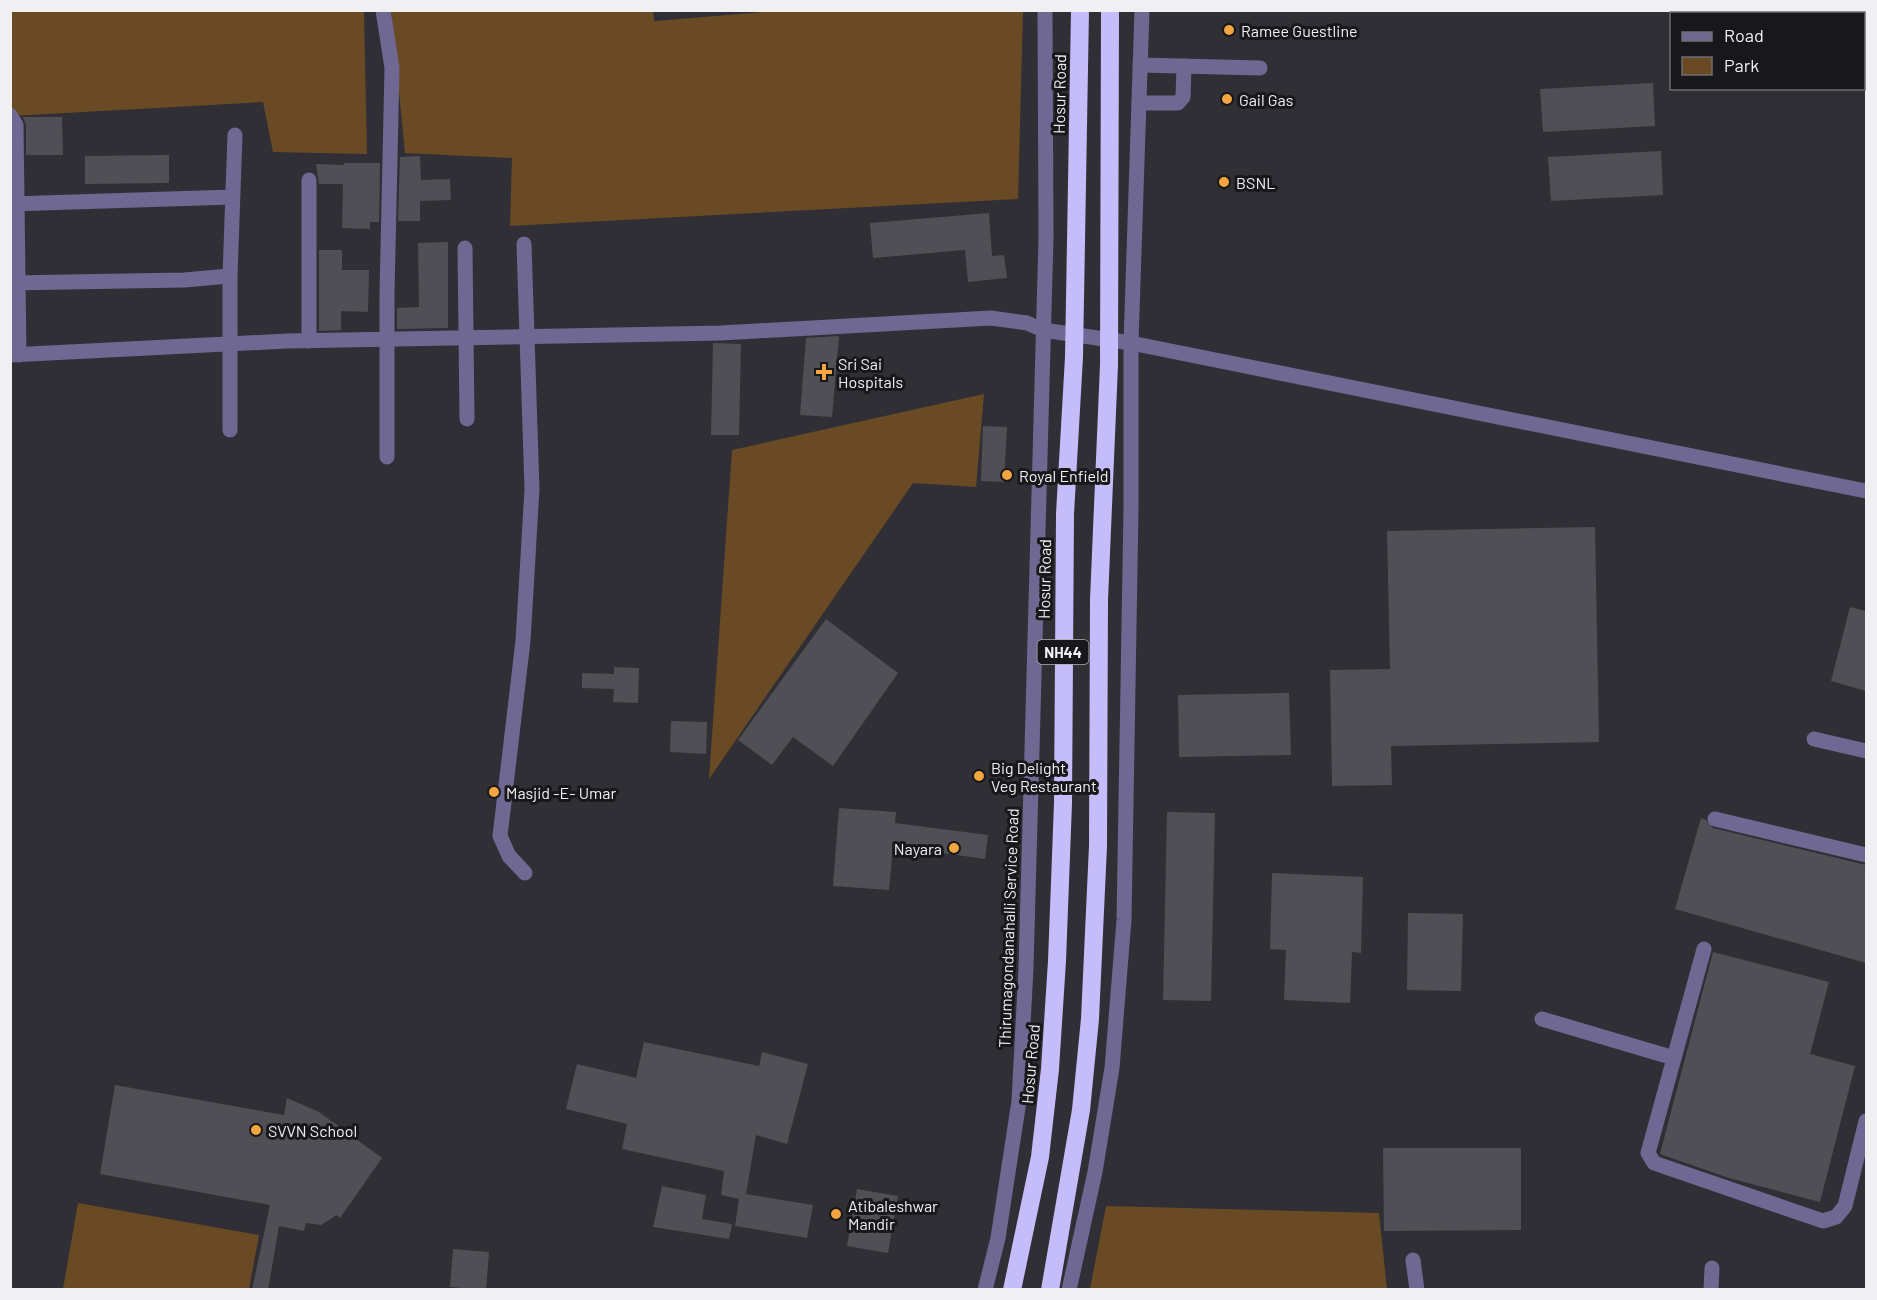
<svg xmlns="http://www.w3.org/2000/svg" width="1877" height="1300" font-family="Barlow,sans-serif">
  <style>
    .green { fill: #694a25 }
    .building { fill: #4f4f55 }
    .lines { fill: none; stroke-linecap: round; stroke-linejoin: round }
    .minor { stroke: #6e6892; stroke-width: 15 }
    .highway { stroke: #c5bcfa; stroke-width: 18 }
    .poi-dot { fill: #f2a541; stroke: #18171a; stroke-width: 2 }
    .labels { text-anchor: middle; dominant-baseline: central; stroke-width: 6; stroke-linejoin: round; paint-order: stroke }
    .shield { fill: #18171a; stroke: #afafb2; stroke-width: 1.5 }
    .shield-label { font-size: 15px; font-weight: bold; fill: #f0f0f3 }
    .poi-label { font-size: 16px; fill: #f0f0f3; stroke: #18171a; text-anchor: start }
    .street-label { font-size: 16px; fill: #f0f0f3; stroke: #18171a }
  </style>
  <rect width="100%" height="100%" fill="#302f35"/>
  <g class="green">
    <path d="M653,10L654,21L789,10L1023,11L1018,199L510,226L512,158L405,153L391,11Z"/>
    <path d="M11,11H364L367,154L273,152L263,102L11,116Z"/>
    <path d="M984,394L976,487L913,483L709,779L732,450Z"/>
    <path d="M78,1203L259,1235L249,1289H63Z"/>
    <path d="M1106,1206L1379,1213L1387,1289H1090Z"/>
  </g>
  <g class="building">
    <path d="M1653,83L1655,126L1543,132L1540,89Z"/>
    <path d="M23,117H62L63,155H26V125Z"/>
    <path d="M1661,151L1663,195L1551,201L1548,157Z"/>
    <path d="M169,155V183L85,184V156Z"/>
    <path d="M420,156L421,180L450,179L451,200L420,201V221H398L400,157Z"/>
    <path d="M344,163H380L379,222H370V229L342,228L343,184H319L316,164L344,165Z"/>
    <path d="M989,213L992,256L1004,255L1007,278L968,282L965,250L873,258L870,223Z"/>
    <path d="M448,242V328L397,329V308L419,307L418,243Z"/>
    <path d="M319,250H342V270H369L368,312L341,311V330L319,331Z"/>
    <path d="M839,336L832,417L800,415L806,338Z"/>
    <path d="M713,343L741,344L739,435H711Z"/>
    <path d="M983,426L1007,427L1004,482L981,481Z"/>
    <path d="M1595,527L1599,742L1391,746L1392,785L1332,786L1330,670L1390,669L1387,531Z"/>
    <path d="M1850,607L1866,611V691L1831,681Z"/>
    <path d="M826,619L898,673L833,766L793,737L772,765L738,740Z"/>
    <path d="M614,667L639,668L638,703L613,702L614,689L582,688V673L614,674Z"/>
    <path d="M1289,693L1291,755L1179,757L1178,695Z"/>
    <path d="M671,721L707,722L706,754L670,752Z"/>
    <path d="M839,808L896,812L895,823L988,835L985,859L893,846L889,890L833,886Z"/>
    <path d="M1167,812L1215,813L1211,1001L1163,1000Z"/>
    <path d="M1701,818L1706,820L1713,828L1866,865V963L1675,909Z"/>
    <path d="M1272,873L1363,877L1361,953L1352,952L1350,1003L1284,1000L1286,950L1270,949Z"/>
    <path d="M1408,913L1463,914L1461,991L1407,990Z"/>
    <path d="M1713,952L1829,982L1810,1054L1855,1066L1820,1202L1729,1178L1660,1154Z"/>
    <path d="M644,1042L759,1066L762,1052L808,1064L787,1144L756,1135L746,1194L813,1205L807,1238L735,1226L739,1199L721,1195L724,1171L622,1149L627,1124L566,1109L577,1064L636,1078Z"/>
    <path d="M115,1085L284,1115L287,1098L319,1112L382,1158L340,1218L337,1215L321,1225L306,1223L304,1231L279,1226L268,1290H252L270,1205L100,1174Z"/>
    <path d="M1383,1148H1521V1230L1384,1231Z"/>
    <path d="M662,1186L706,1195L702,1219L732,1224L729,1239L653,1227Z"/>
    <path d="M857,1189L898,1196L888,1253L847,1246Z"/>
    <path d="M453,1249L489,1252L486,1290L450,1287Z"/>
  </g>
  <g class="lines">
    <g class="minor">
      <path d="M383,10L392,68L387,294V457"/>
      <path d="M1140,65L1260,68"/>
      <path d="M1139,103H1178L1183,97L1184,66"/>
      <path d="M10,115L16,125L19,355"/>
      <path d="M10,204L232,197"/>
      <path d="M524,244L532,489L523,641L500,836L509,856L525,873"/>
      <path d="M465,248L467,419"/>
      <path d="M230,276V430"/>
      <path d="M10,283L184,280L230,276L235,135"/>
      <path d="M309,341V180"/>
      <path d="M10,355L287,341L721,333L991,318L1027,323L1043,330L1131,343L1866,491"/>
      <path d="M1814,739L1866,751"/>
      <path d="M1715,819L1866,855"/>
      <path d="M1704,949L1648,1153L1654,1163L1823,1221L1836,1217L1845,1206L1866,1121"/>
      <path d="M1542,1019L1674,1058"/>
      <path d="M1413,1260L1417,1290"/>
      <path d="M985,1290L998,1238L1019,1101L1026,968L1046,238L1045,10"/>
      <path d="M1069,1290L1095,1172L1112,1068L1124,920L1131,509V343L1142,10"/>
      <path d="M1711,1290L1712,1268"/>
    </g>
    <g class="highway">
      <path d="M1012,1290L1040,1157L1050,1069L1057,961L1063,803L1065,514L1074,357L1080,10"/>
      <path d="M1050,1290L1081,1110L1090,1019L1098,846L1099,600L1109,365L1110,10"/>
    </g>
  </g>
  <g class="poi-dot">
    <circle cx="1229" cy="30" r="6"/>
    <circle cx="1227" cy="99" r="6"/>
    <circle cx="1224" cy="182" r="6"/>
    <path d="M821 363h6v6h6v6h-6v6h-6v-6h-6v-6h6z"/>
    <circle cx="1007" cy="475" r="6"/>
    <circle cx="979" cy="776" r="6"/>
    <circle cx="494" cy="792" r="6"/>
    <circle cx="954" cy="848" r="6"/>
    <circle cx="256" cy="1130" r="6"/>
    <circle cx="836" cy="1214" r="6"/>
  </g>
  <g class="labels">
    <rect class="shield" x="1037.5" y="640" width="51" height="24" rx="4.5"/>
    <g class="shield-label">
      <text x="1063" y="652">NH44</text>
    </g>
    <g class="poi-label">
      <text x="1241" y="30">Ramee Guestline</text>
      <text x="1239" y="99">Gail Gas</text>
      <text x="1236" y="182">BSNL</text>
      <text x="838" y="363">Sri Sai<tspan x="838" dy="18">Hospitals</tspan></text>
      <text x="1019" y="475">Royal Enfield</text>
      <text x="991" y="767">Big Delight<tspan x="991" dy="18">Veg Restaurant</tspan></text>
      <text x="506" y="792">Masjid -E- Umar</text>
      <text x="942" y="848" text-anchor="end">Nayara</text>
      <text x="268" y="1130">SVVN School</text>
      <text x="848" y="1205">Atibaleshwar<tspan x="848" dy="18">Mandir</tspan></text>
    </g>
    <g class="street-label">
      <text transform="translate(1059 94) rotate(-89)">Hosur Road</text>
      <text transform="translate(1044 579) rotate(-89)">Hosur Road</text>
      <text transform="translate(1008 928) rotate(-88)">Thirumagondanahalli Service Road</text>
      <text transform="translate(1030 1064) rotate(-85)">Hosur Road</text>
    </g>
  </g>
  <rect width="1877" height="1300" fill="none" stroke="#f0f0f3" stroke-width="24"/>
  <rect x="1670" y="12" width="195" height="78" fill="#18171a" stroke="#6e6e71" stroke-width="1.5"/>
  <rect x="1682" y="32" width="30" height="9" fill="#6e6892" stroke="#6e6e71" stroke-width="1.5"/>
  <text x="1724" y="42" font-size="18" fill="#f0f0f3">Road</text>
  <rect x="1682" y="57" width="30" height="18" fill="#694a25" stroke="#6e6e71" stroke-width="1.5"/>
  <text x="1724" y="72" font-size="18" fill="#f0f0f3">Park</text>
</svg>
